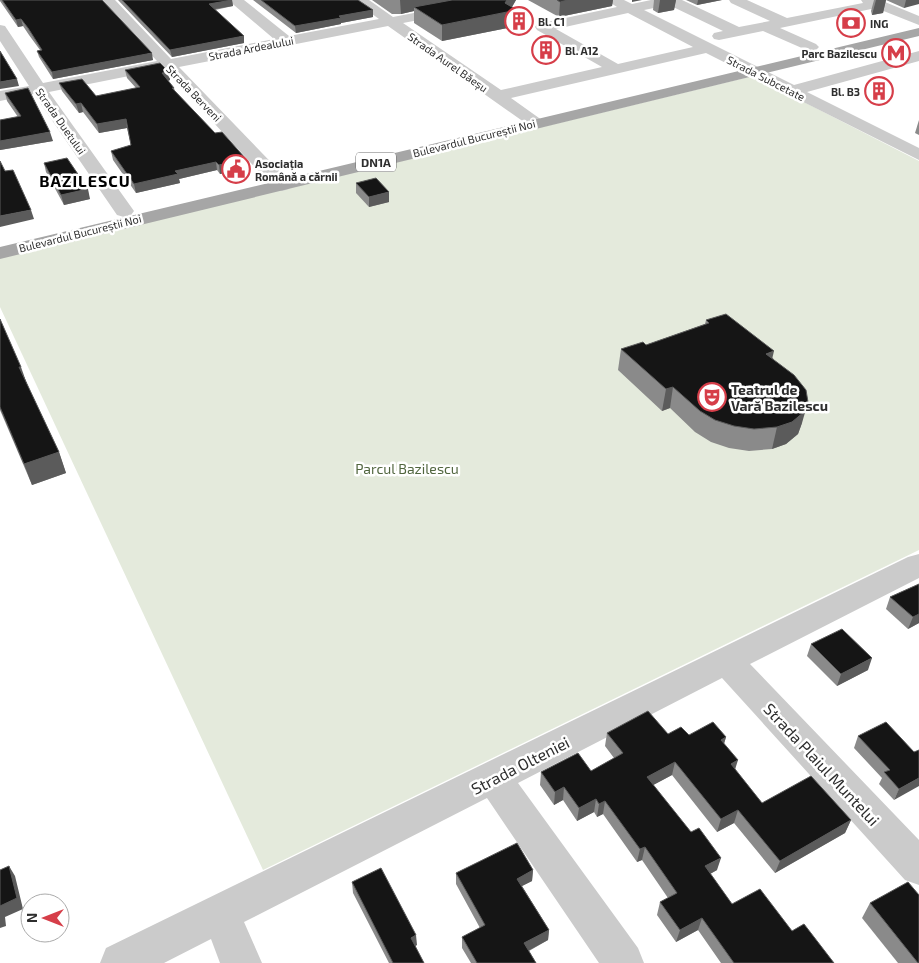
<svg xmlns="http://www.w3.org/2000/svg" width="919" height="963" font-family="'Exo 2',sans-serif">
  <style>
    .green { fill: #e4eadc }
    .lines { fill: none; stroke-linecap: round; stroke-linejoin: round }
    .minor { fill: #cbcbcb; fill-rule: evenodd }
    .major { fill: #a6a6a6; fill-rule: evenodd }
    .wall { fill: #8a8a8a }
    .shaded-wall { fill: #5b5b5b }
    .building { fill: #151515; stroke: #5b5b5b }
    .labels { text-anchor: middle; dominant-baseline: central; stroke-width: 5; stroke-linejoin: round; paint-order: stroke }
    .far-poi-label { font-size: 11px; font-weight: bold; fill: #2e2e2e; stroke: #fff; text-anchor: start }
    .far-street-label { font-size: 11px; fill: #2e2e2e; stroke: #fff }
    .shield { fill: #fff; stroke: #6d6d6d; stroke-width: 1 }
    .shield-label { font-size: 12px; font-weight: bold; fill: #2e2e2e }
    .poi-label { font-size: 14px; font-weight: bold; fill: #2e2e2e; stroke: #fff; text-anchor: start }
    .park-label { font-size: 14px; fill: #51663f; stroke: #fff }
    .far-district-label { font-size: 16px; font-weight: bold; letter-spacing: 1px; fill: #000; stroke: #fff }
    .near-street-label { font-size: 16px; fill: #2e2e2e; stroke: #fff }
  </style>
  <rect width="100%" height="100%" fill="#fff"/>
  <path class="green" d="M753,76L919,161V550L263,870L0,307V258Z"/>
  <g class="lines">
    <g class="minor">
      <path d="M100,0H115L171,59L274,39L228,0H244L289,36L379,19L353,0H369L393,17L481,0H510L503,4L403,23L501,90L602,67L537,30L535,27L537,24L542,23L617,7L606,0H624L632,4L651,0H682L739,27L770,21L731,3L729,0H747L787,18L863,3L861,0H880L919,16V25L876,8L780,28L816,44L819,47L816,50L811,52L763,31L719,40L714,39L712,36L714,33L723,31L669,5L644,10L794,85L919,51V61L807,92L919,148V160L706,53L511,98L546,123L543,127L537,128L531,127L388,26L179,67L289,181L292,185L289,189L282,191L275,189L164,69L49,92L134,211L131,215L124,217L117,215L34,94L0,101V91L29,86L0,41V25L5,26L43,83L157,61ZM628,13L693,47L618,64L556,29Z"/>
      <path d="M919,554V578L750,664L919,840V885L905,880L722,678L518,783L638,948L644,963H599L487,798L244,922L262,963H220L211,939L164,963H100L106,948L908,557Z"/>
    </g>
    <path class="major" d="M919,28V36L0,259V247Z"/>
  </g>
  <g class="wall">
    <path d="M0,0H102L153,60L53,79L39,57L37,51L40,50L29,35L23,26L18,27L0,1Z"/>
    <path d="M118,0H232L233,6L215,10L244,43L172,57Z"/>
    <path d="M253,0H358L373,10V17L341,23V24L296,33Z"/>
    <path d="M372,0H516L512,7L517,26L442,41L414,23V11L401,14H392Z"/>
    <path d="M528,0H613L612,6L559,17Z"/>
    <path d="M654,0H676L674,10L658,13L653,10Z"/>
    <path d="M686,0H722L697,5Z"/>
    <path d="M874,0H919L904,8L886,0L883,13L872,15L871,11Z"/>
    <path d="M125,70L169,72L170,80L168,81L174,88L175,91L215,133L246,159L247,168L220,174L217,170L179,179L180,183L136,193L113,160L111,151L131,145L127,128L99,133L83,112L79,113L62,91L59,83L96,96L136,88L127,78Z"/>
    <path d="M5,93L53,141L0,150V120L18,117L7,101Z"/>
    <path d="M919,120V135L915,133Z"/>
    <path d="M44,163L90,199L64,205L46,172Z"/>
    <path d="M356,183L389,202L369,207L356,193Z"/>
    <path d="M0,319L27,384L59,452L66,473L32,485L0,410Z"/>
    <path d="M706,320L773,358L802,423L798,434L786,444L772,449L749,451L729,448L711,442L695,432L670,408L662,411L618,370L621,349L646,345L705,324Z"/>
    <path d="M919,584V623L908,629L886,609L890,597Z"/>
    <path d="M811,644L868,670L837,686L807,656Z"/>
    <path d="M607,733L668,734L726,737L724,744L735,770L762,803L851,820L845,833L775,873L734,823L717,832L672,775L653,785L717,870L710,874L732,904L792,931L834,963H721L698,930L676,942L657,915L660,902L668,898L642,860L637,862L603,814L597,817L594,812L577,821L563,800L554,805L540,785L541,772L591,771L614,758L605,746Z"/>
    <path d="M858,736L914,752L919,750L894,800L879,784L882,778L854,748Z"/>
    <path d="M533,870L532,881L522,886L549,930L548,940L529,951L536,963H471L462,948V937L480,928L456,884V873Z"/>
    <path d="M352,882L417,945L415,946L424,963H389L353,893Z"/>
    <path d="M870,903L919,963H898L862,918Z"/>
  </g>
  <g class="shaded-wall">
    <path d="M232,0L233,6L209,10V4Z"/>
    <path d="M400,0H471L414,7V11L401,14Z"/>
    <path d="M507,0H516L509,12L517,10V26L442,41V25L505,3Z"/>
    <path d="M568,0H613L612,6L559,17L560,2Z"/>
    <path d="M632,0H642L632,2Z"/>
    <path d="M660,0H676L674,10L658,13Z"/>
    <path d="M698,0H722L697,5Z"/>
    <path d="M876,0H886L883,13L872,15Z"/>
    <path d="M906,0H919V4L904,8Z"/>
    <path d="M373,10V17L341,23V24L296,33L295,26L339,16Z"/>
    <path d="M21,19L23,26L18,27L16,20Z"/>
    <path d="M244,36V43L172,57L170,50Z"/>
    <path d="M152,53L153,60L53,79L52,72Z"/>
    <path d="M169,72L170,80L163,82L162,73Z"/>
    <path d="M17,79L19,86L0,89V82Z"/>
    <path d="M81,103L83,112L79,113L76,104Z"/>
    <path d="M126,119L127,128L99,133L97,124Z"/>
    <path d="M50,132L53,141L0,150V141Z"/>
    <path d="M246,159L247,168L220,174L219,165Z"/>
    <path d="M216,162L217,170L179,179L180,183L136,193L134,184L175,171Z"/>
    <path d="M88,189L90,199L64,205L61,195Z"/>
    <path d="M389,192V202L369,207V197Z"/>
    <path d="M31,210L34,219L0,227V216Z"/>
    <path d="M774,351L769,372L766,354Z"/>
    <path d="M19,367H21L28,387Z"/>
    <path d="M673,387L670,408L662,411L666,389Z"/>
    <path d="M808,402L802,423L798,434L786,444L772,449L777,427Z"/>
    <path d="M59,452L66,473L32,485L24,464Z"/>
    <path d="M919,614V623L908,629L913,617Z"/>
    <path d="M872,658L868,670L837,686L841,674Z"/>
    <path d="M726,737L722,750L721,740Z"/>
    <path d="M738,760L734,773L731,764Z"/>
    <path d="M675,762L672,775L644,790L647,777Z"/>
    <path d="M919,778V786L894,800L899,789Z"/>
    <path d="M564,787L563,800L554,805L555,792Z"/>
    <path d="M596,799L594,812L577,821L579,808Z"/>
    <path d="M605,801L603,814L597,817L599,804Z"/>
    <path d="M738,810L734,823L717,832L721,819Z"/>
    <path d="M851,820L845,833L775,873L780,861Z"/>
    <path d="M645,847L642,860L637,862L640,849Z"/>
    <path d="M721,858L717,870L701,879L705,866Z"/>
    <path d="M9,866L15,876L23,909L5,917L6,926L0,928V906Z"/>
    <path d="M533,870L532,881L516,889L517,879Z"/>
    <path d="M702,918L698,930L676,942L680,930Z"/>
    <path d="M549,930L548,940L524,953V943Z"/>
    <path d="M416,935L417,945L411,948V938Z"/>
  </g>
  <g class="building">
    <path d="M2,0H102L152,53L52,72L37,51L42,50L28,28L21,19L16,20Z"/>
    <path d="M122,0H232L209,4L244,36L170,50Z"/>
    <path d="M261,0H358L373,10L339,16L341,18L295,26Z"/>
    <path d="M452,0H507L505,3L517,10L442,25L414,7Z"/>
    <path d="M557,0H568L560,2Z"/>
    <path d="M0,51L17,79L0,82Z"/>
    <path d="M160,63L169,72L162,73L174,88H172L215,133L222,132L246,159L219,165L216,162L175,171L178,174L134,184L111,151L131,145L126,119L97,124L81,103L76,104L59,83L82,79L96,96L140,87L125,70Z"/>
    <path d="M28,88L50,132L0,141V120L21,116L5,93Z"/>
    <path d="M67,158L88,189L61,195L44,163Z"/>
    <path d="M0,161L5,171L13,170L31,210L0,216Z"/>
    <path d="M376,178L389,192L369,197L356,183Z"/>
    <path d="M726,314L774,351L766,354L794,375L806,390L808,402L804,412L792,422L777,427L754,429L734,426L715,420L700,411L673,387L666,389L621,349L643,342L646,345L709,323L706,320Z"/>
    <path d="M0,319L21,367H19L59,452L24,464L0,407Z"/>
    <path d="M919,584V614L913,617L890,597Z"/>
    <path d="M842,629L872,658L841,674L811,644Z"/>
    <path d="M648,711L668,734L681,727L689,735L713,722L726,737L721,740L738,760L731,764L762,803L811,776L851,820L780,861L738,810L721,819L675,762L647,777L691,832L699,828L721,858L705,866L732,904L760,889L792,931L804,924L834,963H734L702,918L680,930L660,902L677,893L645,847L640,849L605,801L599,804L596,799L579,808L564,787L555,792L541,772L578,753L591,771L623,753L607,733Z"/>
    <path d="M886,722L914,752L919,750V778L899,789L884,772L890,770L858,736Z"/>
    <path d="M517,843L533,870L517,879L549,930L524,943L536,963H477L462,937L485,925L456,873Z"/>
    <path d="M9,866L17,898L0,906V870Z"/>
    <path d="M381,868L416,935L411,938L424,963H393L352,882Z"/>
    <path d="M908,882L919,895V963H918L870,903Z"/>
  </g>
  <defs>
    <symbol id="building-ring" viewBox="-11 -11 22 22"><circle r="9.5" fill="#fff" stroke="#d63e49" stroke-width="1.5"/><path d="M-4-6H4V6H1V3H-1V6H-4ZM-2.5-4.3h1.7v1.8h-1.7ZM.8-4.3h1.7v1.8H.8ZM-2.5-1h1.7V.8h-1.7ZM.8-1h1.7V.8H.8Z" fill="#d63e49"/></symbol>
    <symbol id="bank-ring" viewBox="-11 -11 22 22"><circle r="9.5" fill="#fff" stroke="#d63e49" stroke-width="1.5"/><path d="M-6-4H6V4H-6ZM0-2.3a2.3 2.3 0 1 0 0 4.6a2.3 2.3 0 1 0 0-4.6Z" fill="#d63e49"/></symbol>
    <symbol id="metro-ring" viewBox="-11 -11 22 22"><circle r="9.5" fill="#fff" stroke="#d63e49" stroke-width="1.5"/><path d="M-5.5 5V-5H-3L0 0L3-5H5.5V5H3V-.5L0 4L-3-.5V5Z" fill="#d63e49"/></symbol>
    <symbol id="civic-ring" viewBox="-11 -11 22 22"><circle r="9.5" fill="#fff" stroke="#d63e49" stroke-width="1.5"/><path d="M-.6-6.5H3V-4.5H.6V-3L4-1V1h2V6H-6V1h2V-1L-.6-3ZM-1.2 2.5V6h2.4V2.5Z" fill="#d63e49"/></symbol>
    <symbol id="theatre-ring" viewBox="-11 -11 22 22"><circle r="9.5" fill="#fff" stroke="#d63e49" stroke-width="1.5"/><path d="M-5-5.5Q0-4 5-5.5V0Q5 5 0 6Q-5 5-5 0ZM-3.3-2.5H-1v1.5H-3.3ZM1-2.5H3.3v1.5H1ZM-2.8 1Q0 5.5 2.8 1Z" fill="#d63e49"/></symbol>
  </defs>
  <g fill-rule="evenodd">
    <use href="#building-ring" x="503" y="5" width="32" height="32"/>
    <use href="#bank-ring" x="835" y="7" width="32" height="32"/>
    <use href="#building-ring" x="530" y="34" width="32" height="32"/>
    <use href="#metro-ring" x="880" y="37" width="32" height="32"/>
    <use href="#building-ring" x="863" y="75" width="32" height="32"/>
    <use href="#civic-ring" x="220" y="153" width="32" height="32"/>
    <use href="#theatre-ring" x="696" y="381" width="32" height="32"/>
  </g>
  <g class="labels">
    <g class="far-poi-label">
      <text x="538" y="21">Bl. C1</text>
      <text x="870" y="23">ING</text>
      <text x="565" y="50">Bl. A12</text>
      <text x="877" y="53" text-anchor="end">Parc Bazilescu</text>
      <text x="860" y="91" text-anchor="end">Bl. B3</text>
      <text x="255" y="163">Asociația<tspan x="255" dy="13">Română a cărnii</tspan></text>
    </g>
    <g class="far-street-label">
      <text transform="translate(251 48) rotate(-11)">Strada Ardealului</text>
      <text transform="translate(448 62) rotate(35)">Strada Aurel Băeșu</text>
      <text transform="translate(766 78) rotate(27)">Strada Subcetate</text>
      <text transform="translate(194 93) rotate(46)">Strada Berveni</text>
      <text transform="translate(61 121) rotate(55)">Strada Duetului</text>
      <text transform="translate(474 138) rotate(-14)">Bulevardul Bucureștii Noi</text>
      <text transform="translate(80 233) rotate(-14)">Bulevardul Bucureștii Noi</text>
    </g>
    <rect class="shield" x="356" y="152.5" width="40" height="19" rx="4"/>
    <g class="shield-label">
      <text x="376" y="162">DN1A</text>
    </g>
    <g class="poi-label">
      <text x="731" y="389">Teatrul de<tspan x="731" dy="16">Vară Bazilescu</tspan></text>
    </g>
    <g class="park-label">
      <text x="407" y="468">Parcul Bazilescu</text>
    </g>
    <g class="far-district-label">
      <text x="85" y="180">BAZILESCU</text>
    </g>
    <g class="near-street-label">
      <text transform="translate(822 764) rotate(47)">Strada Plaiul Muntelui</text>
      <text transform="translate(520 765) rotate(-27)">Strada Olteniei</text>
    </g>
  </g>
  <g transform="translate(45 918) rotate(270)"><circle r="24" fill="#ffffff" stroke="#ababab"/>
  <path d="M0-4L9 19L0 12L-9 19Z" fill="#d63e49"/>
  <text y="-8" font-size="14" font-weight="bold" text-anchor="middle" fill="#2e2e2e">N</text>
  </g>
</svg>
